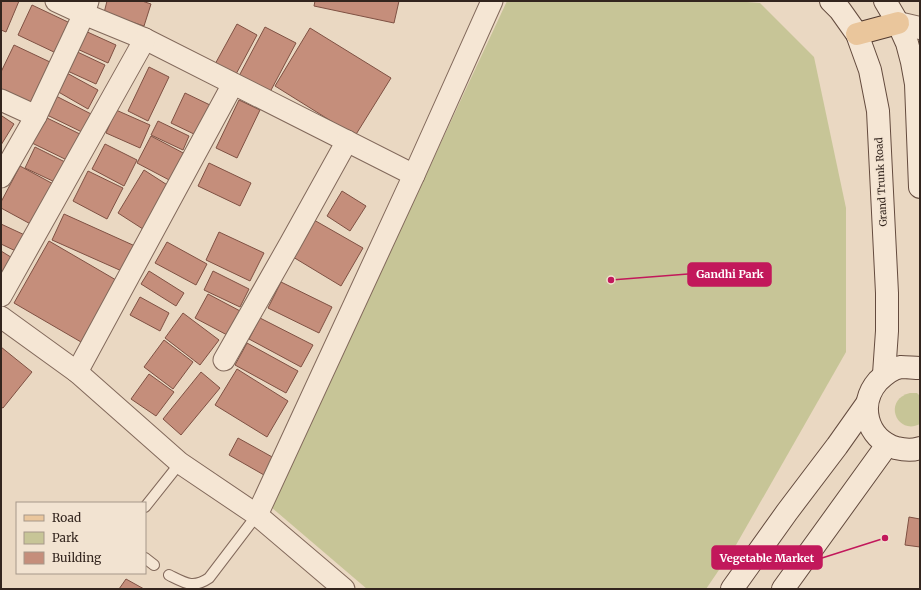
<svg xmlns="http://www.w3.org/2000/svg" width="921" height="590" font-family="Merriweather,serif">
  <style>
    .green { fill: #c7c597 }
    .building { fill: #c58e7b; stroke: #7f5143 }
    .lines { fill: none; stroke-linecap: round; stroke-linejoin: round }
    .service-casing { stroke: #82695b; stroke-width: 12 }
    .minor-casing { stroke: #82695b; stroke-width: 23 }
    .tertiary-casing { stroke: #82695b; stroke-width: 24 }
    .secondary-casing { stroke: #644b3e; stroke-width: 24 }
    .primary-casing { stroke: #50392f; stroke-width: 24 }
    .service { stroke: #f5e6d4; stroke-width: 10 }
    .minor { stroke: #f5e6d4; stroke-width: 21 }
    .tertiary { stroke: #f5e6d4; stroke-width: 22 }
    .secondary { stroke: #f5e6d4; stroke-width: 22 }
    .primary { stroke: #eac69c; stroke-width: 22 }
    .labels { text-anchor: middle; dominant-baseline: central; stroke-width: 3; stroke-linejoin: round; paint-order: stroke }
    .street-label { font-size: 10px; fill: #33251e; stroke: #f2e3d1 }
    .leader { fill: none; stroke: #c2185b; stroke-width: 1.5 }
    .callout-dot { fill: #c2185b; stroke: #f2e3d1; stroke-width: 1.5 }
    .callout { fill: #c2185b; stroke: #c2185b; stroke-width: 1.5 }
    .callout-label { font-size: 11px; text-anchor: middle; font-weight: bold; fill: #fff }
  </style>
  <rect width="100%" height="100%" fill="#ead8c2"/>
  <g class="green">
    <path d="M507,1H734L760,3L814,57L846,208V352L736,545L706,589H367L271,507Z"/>
    <path d="M910,393H917L920,396V424C897,436 882,400 910,393Z"/>
  </g>
  <g class="building">
    <path d="M1,1H19L6,32L1,30Z"/>
    <path d="M107,1H142L151,4L144,26L104,13Z"/>
    <path d="M315,1H399L394,23L314,6Z"/>
    <path d="M32,5L70,23L56,53L18,35Z"/>
    <path d="M237,24L257,35L235,76L214,66Z"/>
    <path d="M265,27L296,43L270,92L239,76Z"/>
    <path d="M310,28L391,78L355,136L275,86Z"/>
    <path d="M83,30L116,45L108,63L75,48Z"/>
    <path d="M14,45L50,62L30,104L1,90V72Z"/>
    <path d="M69,48L105,65L96,84L61,68Z"/>
    <path d="M149,67L169,77L148,121L128,111Z"/>
    <path d="M65,72L98,90L88,109L55,90Z"/>
    <path d="M185,93L210,105L196,135L171,123Z"/>
    <path d="M56,96L95,116L86,134L47,115Z"/>
    <path d="M239,100L260,110L237,158L216,148Z"/>
    <path d="M116,110L150,125L140,148L106,133Z"/>
    <path d="M2,116L14,124L1,145V117Z"/>
    <path d="M45,117L84,136L71,162L32,143Z"/>
    <path d="M158,121L189,136L183,150L151,135Z"/>
    <path d="M151,136L187,155L173,182L137,163Z"/>
    <path d="M105,144L137,160L124,186L92,169Z"/>
    <path d="M35,147L67,163L57,183L25,168Z"/>
    <path d="M209,163L251,183L240,206L198,186Z"/>
    <path d="M20,166L57,186L36,227L1,208V202Z"/>
    <path d="M144,170L172,188L146,231L118,213Z"/>
    <path d="M88,171L123,188L107,219L73,201Z"/>
    <path d="M342,191L366,206L350,231L327,216Z"/>
    <path d="M64,214L135,246L124,272L52,240Z"/>
    <path d="M314,220L363,248L341,286L293,257Z"/>
    <path d="M1,224L29,237L22,254L1,244Z"/>
    <path d="M219,232L264,253L250,281L206,260Z"/>
    <path d="M49,241L116,280L81,342L14,303Z"/>
    <path d="M167,242L207,264L196,285L155,263Z"/>
    <path d="M1,251L14,259L1,282Z"/>
    <path d="M149,271L184,293L176,306L141,284Z"/>
    <path d="M213,271L249,289L240,307L204,290Z"/>
    <path d="M281,282L332,307L319,333L268,308Z"/>
    <path d="M208,294L242,312L229,336L195,318Z"/>
    <path d="M140,297L169,313L160,331L130,315Z"/>
    <path d="M183,313L219,340L200,365L165,338Z"/>
    <path d="M260,318L313,345L301,367L249,339Z"/>
    <path d="M164,340L193,362L173,389L144,367Z"/>
    <path d="M247,343L298,371L286,393L235,365Z"/>
    <path d="M1,347L32,372L3,408L1,407Z"/>
    <path d="M237,369L288,401L267,437L215,405Z"/>
    <path d="M201,372L220,388L181,435L163,419Z"/>
    <path d="M149,374L174,392L156,416L131,399Z"/>
    <path d="M238,438L274,458L264,475L229,455Z"/>
    <path d="M909,517L920,519V547L905,545Z"/>
    <path d="M126,579L144,589H119Z"/>
  </g>
  <g class="lines">
    <defs>
      <g id="service">
        <path d="M145,507L180,463"/>
        <path d="M145,558L154,565"/>
        <path d="M169,575C185,583 193,589 209,578L257,515"/>
      </g>
      <g id="minor">
        <path d="M56,1L84,14L145,39L414,175"/>
        <path d="M1,100L36,116"/>
        <path d="M1,177L36,116L84,14L88,1"/>
        <path d="M1,296L145,39"/>
        <path d="M1,317L77,372L180,463L257,515L344,589"/>
        <path d="M224,360L291,242L347,141"/>
        <path d="M77,372L233,84"/>
        <path d="M257,515L414,175L492,1"/>
      </g>
      <path id="tertiary" d="M898,23L920,28"/>
      <g id="secondary">
        <path d="M831,1L840,10L857,34L870,70L878,111L887,293V331L884,374"/>
        <path d="M885,1L898,23L907,43L912,62L916,84L920,187"/>
        <path d="M920,368C914,368 907,367 901,367C893,368 884,375 878,381C858,404 866,438 896,448C904,450 912,451 920,448"/>
        <path d="M732,589L787,512L837,446L866,405"/>
        <path d="M783,589L887,445"/>
      </g>
      <path id="primary" d="M857,34L898,23"/>
    </defs>
    <use href="#service" class="service-casing"/>
    <use href="#minor" class="minor-casing"/>
    <use href="#tertiary" class="tertiary-casing"/>
    <use href="#secondary" class="secondary-casing"/>
    <use href="#primary" class="primary-casing"/>
    <use href="#service" class="service"/>
    <use href="#minor" class="minor"/>
    <use href="#tertiary" class="tertiary"/>
    <use href="#secondary" class="secondary"/>
    <use href="#primary" class="primary"/>
  </g>
  <g class="labels">
    <g class="street-label">
      <text transform="translate(881 182) rotate(-93)">Grand Trunk Road</text>
    </g>
  </g>
  <path class="leader" d="M611 280L688 274M885 538L822 558"/>
  <g class="callout-dot">
    <circle cx="611" cy="280" r="4"/>
    <circle cx="885" cy="538" r="4"/>
  </g>
  <g class="callout">
    <rect x="688" y="263" width="83" height="23" rx="4"/>
    <rect x="712" y="546" width="110" height="23" rx="4"/>
  </g>
  <g class="callout-label">
    <text x="730" y="278">Gandhi Park</text>
    <text x="767" y="562">Vegetable Market</text>
  </g>
  <rect width="921" height="590" fill="none" stroke="#33251e" stroke-width="4"/>
  <rect x="16" y="502" width="130" height="72" fill="#f2e3d1" stroke="#a69789"/>
  <rect x="24" y="515" width="20" height="6" fill="#eac69c" stroke="#a69789"/>
  <text x="52" y="522" font-size="12" fill="#33251e">Road</text>
  <rect x="24" y="532" width="20" height="12" fill="#c7c597" stroke="#a69789"/>
  <text x="52" y="542" font-size="12" fill="#33251e">Park</text>
  <rect x="24" y="552" width="20" height="12" fill="#c58e7b" stroke="#a69789"/>
  <text x="52" y="562" font-size="12" fill="#33251e">Building</text>
</svg>
